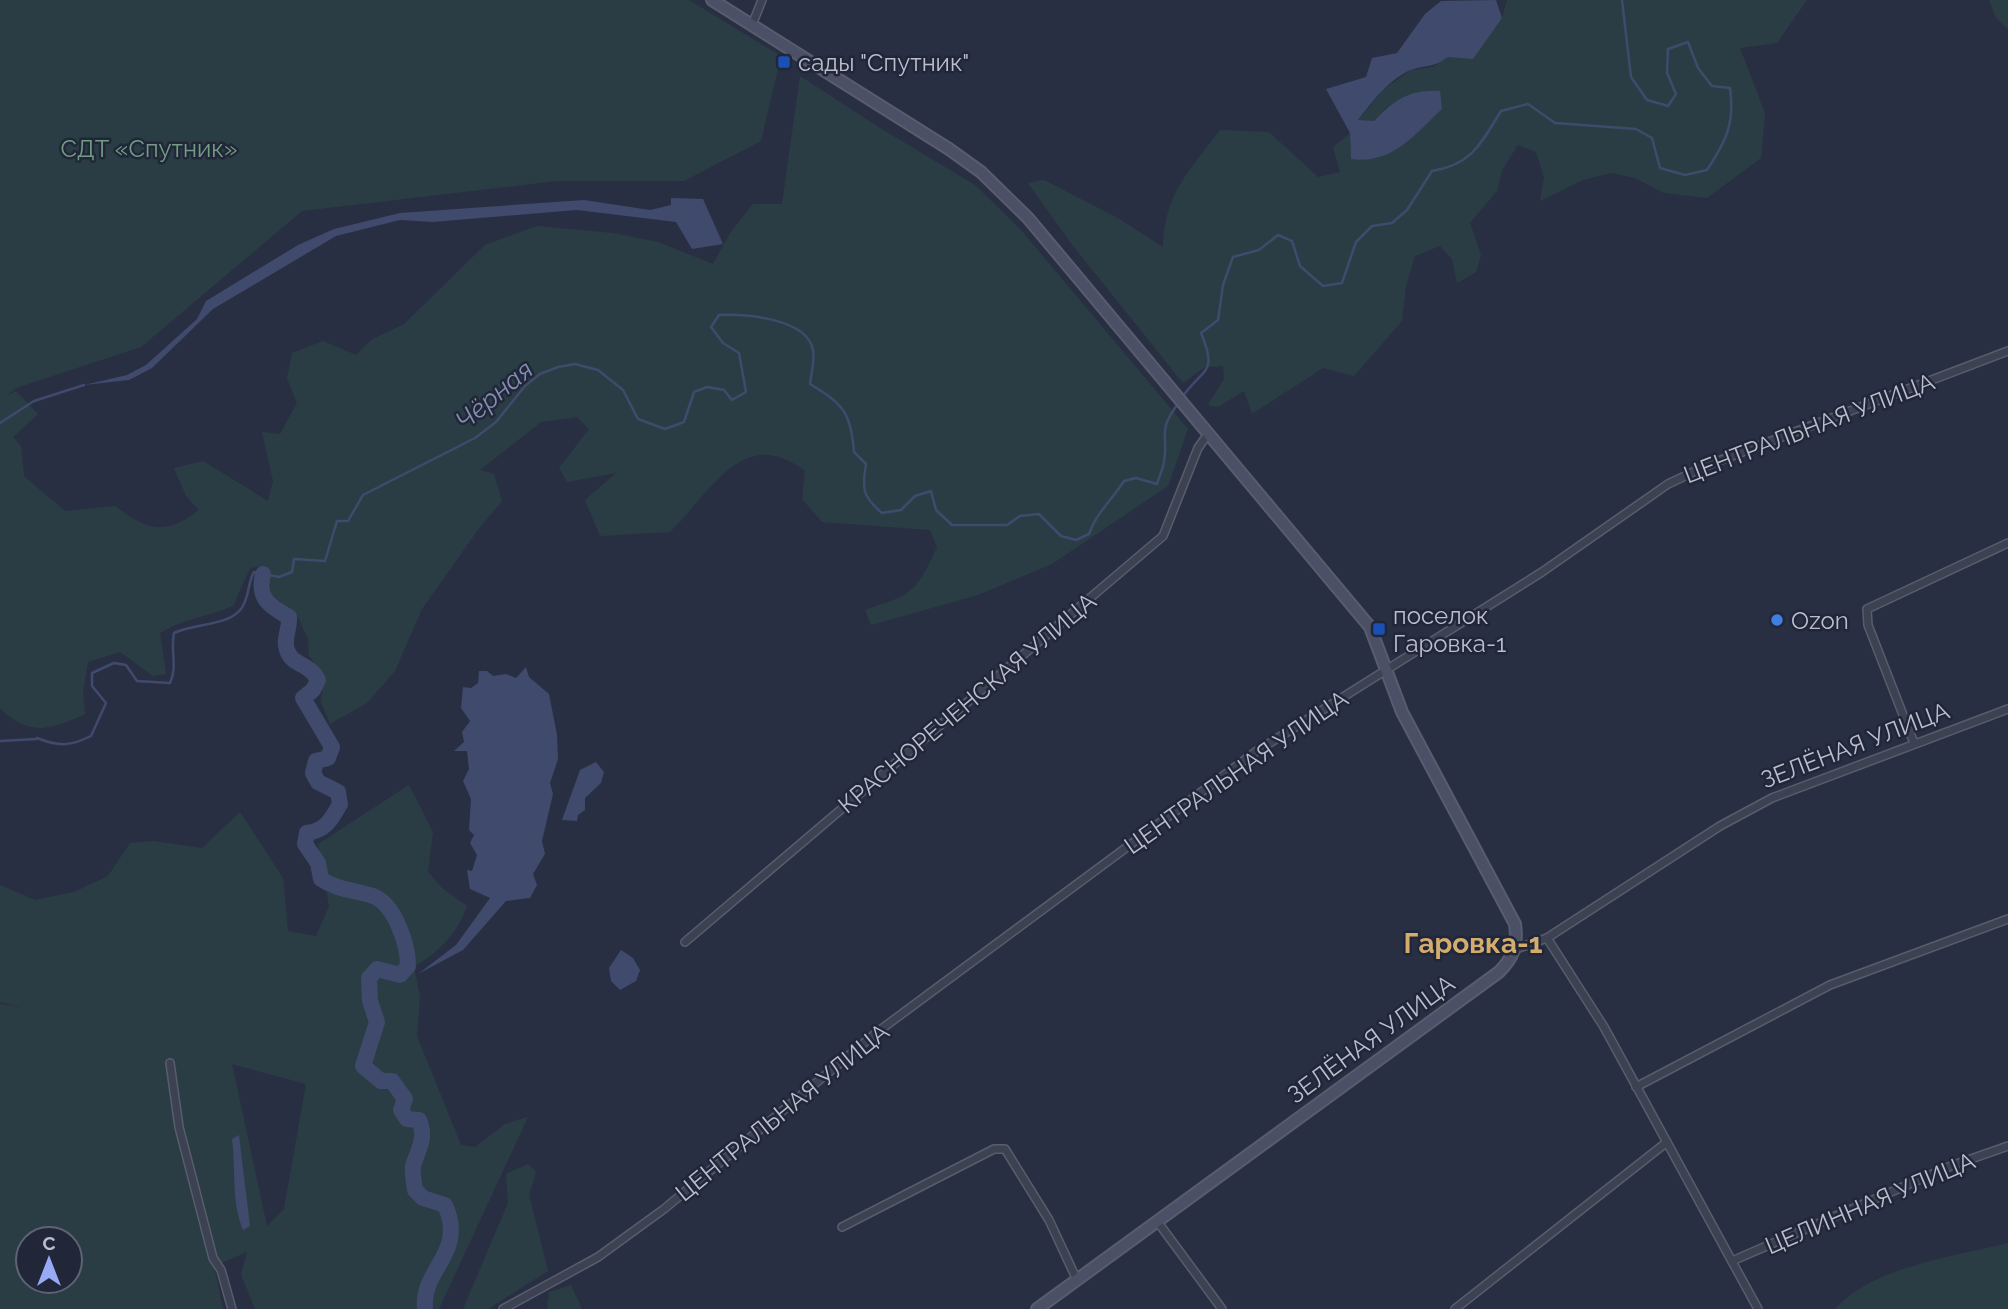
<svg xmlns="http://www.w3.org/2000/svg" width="2008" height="1309" font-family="Raleway,sans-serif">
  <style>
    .green { fill: #2b3d44; fill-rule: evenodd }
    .water { fill: #3f4a6c }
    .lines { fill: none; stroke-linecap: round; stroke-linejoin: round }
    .stream { stroke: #3f4a6c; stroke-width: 2.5 }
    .river { stroke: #3f4a6c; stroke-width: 16 }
    .street-casing { stroke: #585d6d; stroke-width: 10 }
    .secondary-casing { stroke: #585d6d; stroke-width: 14 }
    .street { stroke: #3d4253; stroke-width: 7 }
    .secondary { stroke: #4b5066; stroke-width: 10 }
    .transit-dot { fill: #1a4fb4; stroke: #212739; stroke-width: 2.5 }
    .shop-dot { fill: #3f7fe0; stroke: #212739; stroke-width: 2.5 }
    .labels { text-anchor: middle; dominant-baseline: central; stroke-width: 5; stroke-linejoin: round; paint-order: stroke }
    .poi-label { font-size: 24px; fill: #babecd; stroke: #212739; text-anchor: start }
    .park-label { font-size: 24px; fill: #729d84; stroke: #212739 }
    .street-label { font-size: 24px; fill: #babecd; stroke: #212739 }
    .water-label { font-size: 26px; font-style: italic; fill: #838eb2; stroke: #212739 }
    .quarter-label { font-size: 28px; font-weight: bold; fill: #d4ad6e; stroke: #212739 }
  </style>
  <rect width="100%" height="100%" fill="#292f43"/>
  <g class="green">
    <path d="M0,0H689L781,56L761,141L684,181H557L302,211L141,347L16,388L7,396L16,391L38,414L13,437L21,446L24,476L65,511L115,506C148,531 165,536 199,510L186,496L174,468L203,461L268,501L273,481L262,432L280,434L297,403L287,378L292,353L323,341L356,355L371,340L404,324L485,245L537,226L613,233L658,242L713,264L730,233L753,204H782L800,76L880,128L975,185L1021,230L1188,429L1168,486L1052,564L978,595L871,625L865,610C913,594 916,593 937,547L930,530L822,522L802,499L805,471C743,423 711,492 670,532L600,536L585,500L616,473L567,482L559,468L589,429L577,417L541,422L480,470L494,474L502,501L480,527L422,609L395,671L367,703L330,724L321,702L324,675L309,656L308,639L298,617L271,594L266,566L250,568L233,606C208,617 184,618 160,633L166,674L153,676L120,652L88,662L83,691L85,714C51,730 29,737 0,708Z"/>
    <path d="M1507,0H1807L1777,43L1740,48L1765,113L1761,158L1707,198L1664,193L1635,178L1611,173L1583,180L1540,201L1544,177L1536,152L1518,145L1502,170L1497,191L1470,223L1481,255L1476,272L1457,283L1452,259L1440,246L1415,256L1406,286L1402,321L1354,376L1323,368L1252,414L1244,391L1218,407L1208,405L1224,379L1223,366L1205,367L1183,383L1070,242L1028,183L1044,180L1116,217L1163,247C1164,194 1190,170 1220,130L1269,132L1318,177L1340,172L1333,147L1350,133L1351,159L1391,102L1374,121H1357L1384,89L1411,70L1433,67L1502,18Z"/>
    <path d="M1989,0H2008V29L1996,18Z"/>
    <path d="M409,785L433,832L428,872L442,888L467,906C457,934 440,951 414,967L420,996L417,1036L461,1145L475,1147L505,1124L528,1117L439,1309H255L241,1275L247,1252L214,1266L223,1309H0V1004L20,1007L0,1002V885L35,900L74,892L108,876L130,843L153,841L202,848L240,812L283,878L288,931L316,936L329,906L318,844ZM232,1064L306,1084L284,1209L267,1226ZM28,1239H70V1281H28Z"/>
    <path d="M528,1164L536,1172L529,1195L548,1271L488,1309H463L508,1203L506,1174Z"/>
    <path d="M2008,1243V1309H1835C1874,1266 1953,1257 2008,1243Z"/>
    <path d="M571,1285L582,1309H547L549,1292Z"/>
  </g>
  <g class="water">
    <path d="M1496,0L1502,18L1473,59L1448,57C1431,69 1428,64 1411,70C1389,79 1372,102 1358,120L1374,121C1394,100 1410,89 1440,91L1442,109C1414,135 1392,165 1351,159L1350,133L1326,89L1366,77L1372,58L1397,53L1425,14L1441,1Z"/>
    <path d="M671,198L703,199L723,244L692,249L676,222L577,210L433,222L400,220L336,236L213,309L152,368L129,380L84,385L127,375L146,365L197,319L206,301L298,245L334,229L400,213L584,200L650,210L671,205Z"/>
    <path d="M526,667L529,677L549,694L557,735L558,759L550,783L553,794L542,841L545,854L533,874L537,885L530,898L506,901L463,950L418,974L456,945L490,898L470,889L467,870L472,871L477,855L470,843L474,835L469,830L471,799L463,781L469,769L467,751H454L464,742L462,732L470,721L461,708L463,687L471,688L478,683L479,671H487L493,676L506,674L516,678Z"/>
    <path d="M596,762L604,772L601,783L585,798V810L578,815L577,821L562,820L580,770Z"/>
    <path d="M621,950L633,958L640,970L636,981L620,990L611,981L609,968Z"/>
    <path d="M239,1135L250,1226L243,1230C231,1200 236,1170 232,1139Z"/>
  </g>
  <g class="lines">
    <g class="stream">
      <path d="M1183,396C1204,367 1218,374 1201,333L1218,320L1223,285L1233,257L1259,250L1278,235L1292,241L1300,266L1323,286L1342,283L1356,242L1372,226L1392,223L1407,210L1432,171C1472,165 1481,143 1501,111L1528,104L1555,123L1636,129L1652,138L1660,168L1685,175L1707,170C1726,141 1735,124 1730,88L1712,86L1698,68L1688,42L1668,49L1667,73L1676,94L1668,106L1647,100L1631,77L1622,0"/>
      <path d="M0,423L34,401L84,385"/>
      <path d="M37,738C59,747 71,746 91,736L106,703L92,686V673L114,663L126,665L137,681L170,683C178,666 170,651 174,633C196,623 228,626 241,609C250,597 247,584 254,572L279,577L292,572L294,559L325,561L337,521H348L363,495L475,438L496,422L525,386L540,374L558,367L575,364L598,370L623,390L638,419L665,429L684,422L694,392L707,387L724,390L732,400L746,392L739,353L723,343L711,327L719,315C745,314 807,318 813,350C815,361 811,374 810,384C843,404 851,412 854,452L866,464C862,489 862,496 882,513L901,510L915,496L931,491L936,510L952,525H1007L1020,516L1039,514L1061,536L1076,540L1089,534C1096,513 1112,500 1124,481L1136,478L1157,484C1159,477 1163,469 1164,462C1169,431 1156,434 1179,402"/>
      <path d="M0,741L37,739"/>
    </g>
    <path class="river" d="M263,574C257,598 269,606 289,617C290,629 283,639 287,650C292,666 310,663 318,680L313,690L303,698L332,747L328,758L316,761L313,773L318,782L338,792L340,804C331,820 326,830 307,833L305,844L318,863L321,879C337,890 355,890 373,896C395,904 408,945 408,966L400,975L377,969L369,978L370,1001L377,1022L363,1066L381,1081H392L405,1099L401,1110L407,1119L419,1120C427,1138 418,1149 413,1166C412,1173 414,1183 415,1190L423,1198L445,1205C467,1254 421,1268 425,1309"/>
    <defs>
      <g id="street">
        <path d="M752,25L762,0"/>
        <path d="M1914,743L1868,625L1867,609L2008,543"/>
        <path d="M1547,938L1604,1027L1758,1309"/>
        <path d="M685,942L1163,536L1198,448L1208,434"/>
        <path d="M1516,949L1547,938L1720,826L1772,798L2008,709"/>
        <path d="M170,1063L179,1127L213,1258L221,1270L232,1309"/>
        <path d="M1636,1087L1830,985L2008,919"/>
        <path d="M1157,1221L1222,1309"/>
        <path d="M842,1227L994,1149H1005L1049,1220L1077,1280"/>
        <path d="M1732,1261L1951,1166L2008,1146"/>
        <path d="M503,1309L598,1257L664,1209L876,1033L1254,753L1542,572L1668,484L1708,465L2008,351"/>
        <path d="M1455,1309L1667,1142"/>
      </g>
      <path id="secondary" d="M712,0L949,149L981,172L1028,218L1370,627L1402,712L1515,924C1518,945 1514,957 1499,972L1037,1309"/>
    </defs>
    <use href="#street" class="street-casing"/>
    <use href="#secondary" class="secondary-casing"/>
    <use href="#street" class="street"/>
    <use href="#secondary" class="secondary"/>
  </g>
  <g class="transit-dot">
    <rect x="777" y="55" width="14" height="14" rx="3.5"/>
    <rect x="1372" y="622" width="14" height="14" rx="3.5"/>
  </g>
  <circle class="shop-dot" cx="1777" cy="620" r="7"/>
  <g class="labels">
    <g class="poi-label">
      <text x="798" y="62">сады "Спутник"</text>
      <text x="1393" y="615">поселок<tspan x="1393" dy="28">Гаровка-1</tspan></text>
      <text x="1791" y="620">Ozon</text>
    </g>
    <g class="park-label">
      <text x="149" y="148">СДТ «Спутник»</text>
    </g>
    <g class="street-label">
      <text transform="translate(1809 428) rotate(-21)">ЦЕНТРАЛЬНАЯ УЛИЦА</text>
      <text transform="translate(967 703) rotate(-40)">КРАСНОРЕЧЕНСКАЯ УЛИЦА</text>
      <text transform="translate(1855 745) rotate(-21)">ЗЕЛЁНАЯ УЛИЦА</text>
      <text transform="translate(1236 772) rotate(-35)">ЦЕНТРАЛЬНАЯ УЛИЦА</text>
      <text transform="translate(1371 1039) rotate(-36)">ЗЕЛЁНАЯ УЛИЦА</text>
      <text transform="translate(782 1112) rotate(-39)">ЦЕНТРАЛЬНАЯ УЛИЦА</text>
      <text transform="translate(1870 1203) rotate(-23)">ЦЕЛИННАЯ УЛИЦА</text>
    </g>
    <g class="water-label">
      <text transform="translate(494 395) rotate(-40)">Чёрная</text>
    </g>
    <g class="quarter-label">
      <text x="1473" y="943">Гаровка-1</text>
    </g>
  </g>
  <g transform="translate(49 1260)"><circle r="33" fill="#212739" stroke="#5e6374" stroke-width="2"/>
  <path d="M0-5L12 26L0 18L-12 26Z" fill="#97aaf5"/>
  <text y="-10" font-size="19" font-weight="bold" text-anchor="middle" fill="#babecd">С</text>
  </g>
</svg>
